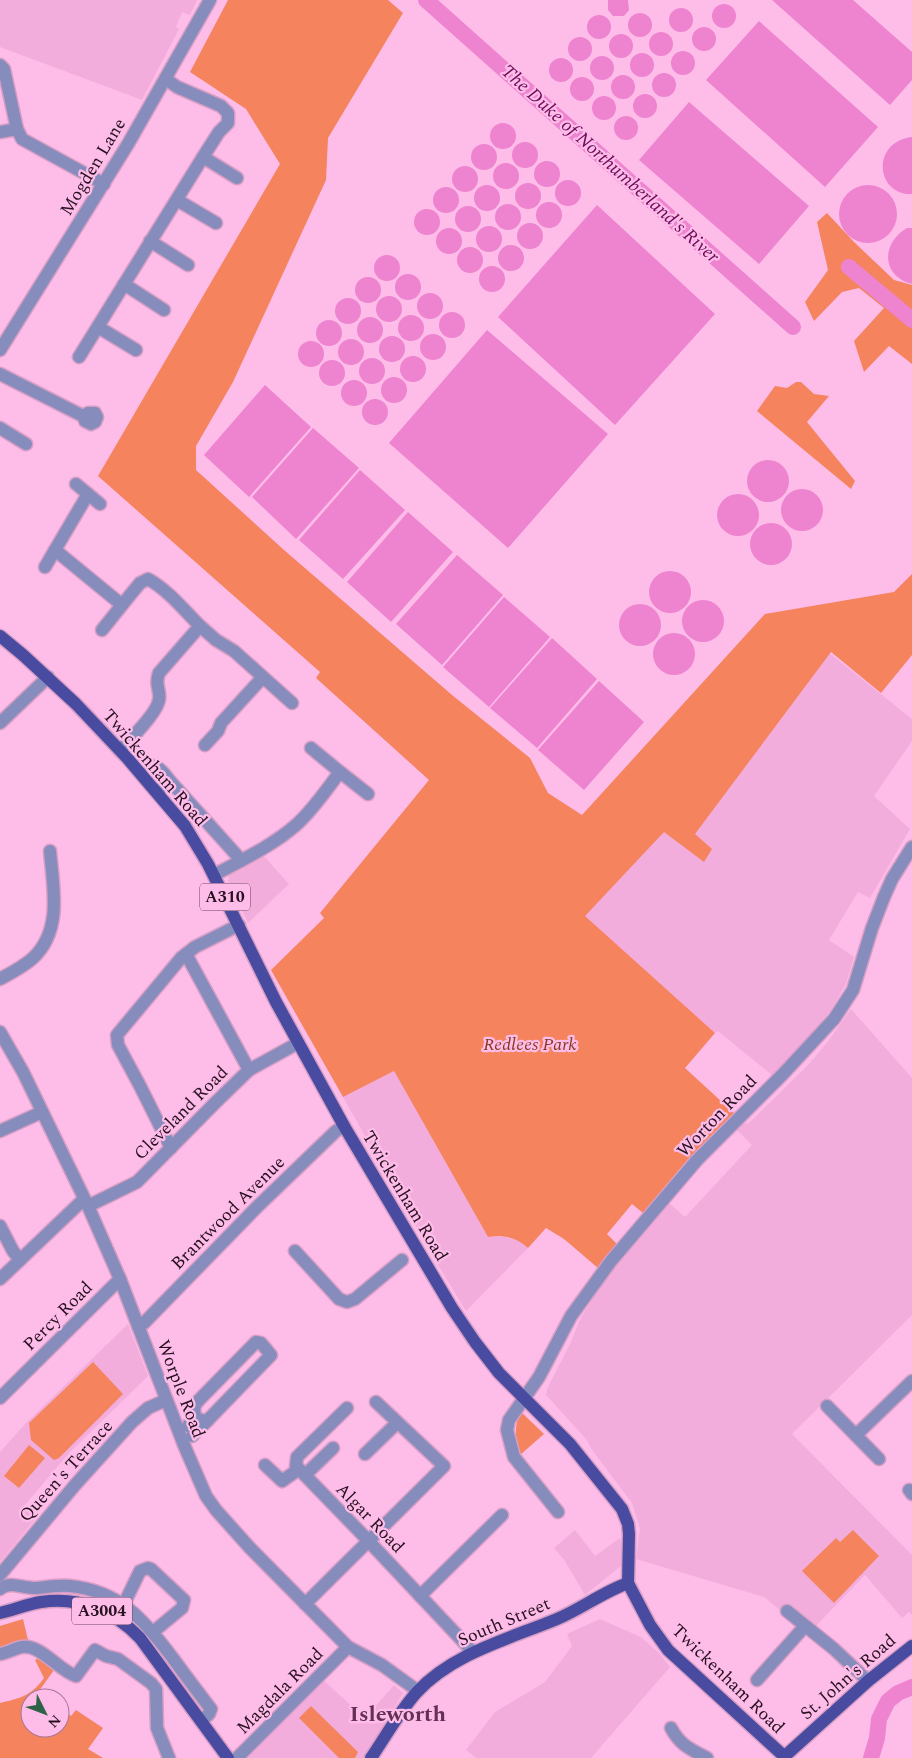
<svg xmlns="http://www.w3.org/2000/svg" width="912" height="1758" font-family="Spectral,serif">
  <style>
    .built { fill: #f3addc }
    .green { fill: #f4835e }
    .water { fill: #ee83d0 }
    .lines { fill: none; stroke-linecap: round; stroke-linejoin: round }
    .river { stroke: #ee83d0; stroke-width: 16 }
    .minor-casing { stroke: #d79ec5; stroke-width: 15 }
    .major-casing { stroke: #d79ec5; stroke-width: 15 }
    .minor { stroke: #868cbc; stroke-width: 12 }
    .major { stroke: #494ba1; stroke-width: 12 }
    .labels { text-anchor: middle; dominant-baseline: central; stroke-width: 4.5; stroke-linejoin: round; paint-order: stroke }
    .shield { fill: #febde9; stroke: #68445c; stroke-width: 1 }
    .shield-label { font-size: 16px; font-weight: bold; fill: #271020 }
    .street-label { font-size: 18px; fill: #271020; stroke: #febde9 }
    .park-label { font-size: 18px; font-style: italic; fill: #87391e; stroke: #febde9 }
    .water-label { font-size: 19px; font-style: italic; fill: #6e0a5a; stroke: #febde9 }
    .district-label { font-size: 22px; font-weight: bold; fill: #653057; stroke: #febde9 }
  </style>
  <rect width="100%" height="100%" fill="#febde9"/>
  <g class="built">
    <path d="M0,0H197L190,15L182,12L176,27L179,29L142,100L0,47Z"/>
    <path d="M823,648L912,719V741L874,796L910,829L870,898L858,892L829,940L854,957L846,984L831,1010L794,1055L773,1076L718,1031L715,1033L583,915Z"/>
    <path d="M262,854L289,884L248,923L228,882L229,876L233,871Z"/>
    <path d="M851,1009L912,1078V1315L792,1434L912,1555V1615L909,1612L902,1618L865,1575L813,1629L785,1614L764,1597L636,1559L640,1529L632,1503L592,1450L586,1439L546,1395L547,1389L570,1344L580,1319L605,1279L669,1203L685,1217L752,1145L736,1129L741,1124L749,1123L810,1063L829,1040Z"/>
    <path d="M394,1071L488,1237H505L520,1241L528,1248L466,1311L435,1260L343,1097Z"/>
    <path d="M128,1324L148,1376L70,1452L24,1506L37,1517L0,1562V1452L25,1424Z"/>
    <path d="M575,1530L595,1556L620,1538L622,1549V1565L585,1595L565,1561L554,1548Z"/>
    <path d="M600,1619L641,1637L659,1653L670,1667L591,1758H476L466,1750L495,1712L545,1682L572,1646L567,1634Z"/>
    <path d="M322,1679L365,1718L394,1685L403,1693L364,1758H248Z"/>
  </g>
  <g class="green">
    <path d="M228,0H388L403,13L328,138L326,180L233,382L196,446V470L284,550L452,695L530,758L548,793L582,815L765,614L894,592L912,574V655L881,693L831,652L695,834L712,849L704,862L664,832L585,916L715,1033L685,1068L734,1113L689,1158L643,1213L632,1204L607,1234L617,1244L598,1268L564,1239L546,1228L528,1248C516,1237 503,1235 488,1237L394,1071L343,1097L271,970L324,918L320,913L429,780L316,678L320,672L98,476L280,164L246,109L190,72Z"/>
    <path d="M827,213L854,242L894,280L912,285V364L889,346L864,372L854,341L884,308L859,288L842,292L814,321L805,302L828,270L817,222Z"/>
    <path d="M796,382H801L814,394L829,396L807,422L855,481L851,489L757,411L775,386L787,388Z"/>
    <path d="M93,1362L123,1394L59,1458L54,1460L31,1440L29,1423Z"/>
    <path d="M520,1411L544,1434L520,1455C515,1437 514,1429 520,1411Z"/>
    <path d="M29,1445L45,1458L19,1488L4,1476Z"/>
    <path d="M853,1530L879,1556L834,1603L802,1571L836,1538L840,1542Z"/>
    <path d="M23,1619L28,1640L0,1649V1626Z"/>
    <path d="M39,1658L54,1670L39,1691L47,1698H30V1728H60V1708L71,1716L76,1710L103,1728L88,1749L103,1758H0V1703C21,1698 31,1696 44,1678L35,1660Z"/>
    <path d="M311,1706L358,1752L355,1758H339L299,1718Z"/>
  </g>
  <g class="water">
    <path d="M608,0H628L629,10L624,16H613L608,10Z"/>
    <path d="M772,0H853L912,52V80L890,105Z"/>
    <circle cx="724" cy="16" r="12"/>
    <circle cx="681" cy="20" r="12"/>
    <circle cx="640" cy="25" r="12"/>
    <circle cx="599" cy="27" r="12"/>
    <path d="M759,21L878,127L825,187L706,80Z"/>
    <circle cx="704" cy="39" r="12"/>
    <circle cx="661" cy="44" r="12"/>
    <circle cx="621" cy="46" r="12"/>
    <circle cx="580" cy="49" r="12"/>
    <circle cx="683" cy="63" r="12"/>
    <circle cx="642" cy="65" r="12"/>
    <circle cx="602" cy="68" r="12"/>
    <circle cx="561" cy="70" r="12"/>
    <circle cx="664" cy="85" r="12"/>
    <circle cx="623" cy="87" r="12"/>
    <circle cx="582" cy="89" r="12"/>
    <circle cx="645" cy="106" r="12"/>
    <circle cx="604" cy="108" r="12"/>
    <path d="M689,102L809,206L759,264L639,160Z"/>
    <circle cx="626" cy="128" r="12"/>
    <circle cx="503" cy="136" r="13"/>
    <path d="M912,137V194C876,196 870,142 912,137Z"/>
    <circle cx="525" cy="155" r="13"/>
    <circle cx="484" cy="157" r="13"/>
    <circle cx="547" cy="174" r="13"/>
    <circle cx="506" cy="176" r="13"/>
    <circle cx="465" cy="179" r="13"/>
    <circle cx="568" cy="193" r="13"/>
    <circle cx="528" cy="196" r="13"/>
    <circle cx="487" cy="198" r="13"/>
    <circle cx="868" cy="214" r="29"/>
    <circle cx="446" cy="200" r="13"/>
    <circle cx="549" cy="215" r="13"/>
    <circle cx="508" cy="217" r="13"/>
    <path d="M597,205L715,314L615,425L498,317Z"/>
    <circle cx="468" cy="219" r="13"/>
    <circle cx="427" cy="222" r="13"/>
    <circle cx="530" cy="236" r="13"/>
    <circle cx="489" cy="239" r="13"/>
    <path d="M907,228H912V284C881,276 881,243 907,228Z"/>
    <circle cx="449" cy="241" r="13"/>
    <circle cx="511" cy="258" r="13"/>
    <circle cx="470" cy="260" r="13"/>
    <circle cx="387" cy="268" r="13"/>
    <circle cx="492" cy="279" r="13"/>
    <circle cx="408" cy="287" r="13"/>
    <circle cx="368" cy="290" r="13"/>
    <circle cx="430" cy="306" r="13"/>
    <circle cx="389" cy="309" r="13"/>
    <circle cx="348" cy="311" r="13"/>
    <circle cx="452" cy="325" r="13"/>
    <circle cx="411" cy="328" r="13"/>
    <circle cx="370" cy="330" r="13"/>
    <circle cx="329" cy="333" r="13"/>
    <path d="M487,330L608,434L508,548L389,443Z"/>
    <circle cx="433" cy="347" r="13"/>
    <circle cx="392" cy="349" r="13"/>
    <circle cx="351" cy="352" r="13"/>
    <circle cx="311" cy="354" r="13"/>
    <circle cx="413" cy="369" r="13"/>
    <circle cx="372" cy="371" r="13"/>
    <circle cx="332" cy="373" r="13"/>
    <circle cx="394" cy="390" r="13"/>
    <circle cx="354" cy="393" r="13"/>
    <path d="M265,385L311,427L249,497L204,455Z"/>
    <circle cx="375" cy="412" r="13"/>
    <path d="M313,428L359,468L296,539L252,497Z"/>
    <circle cx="768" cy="481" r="21"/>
    <path d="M360,470L405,510L343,579L299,540Z"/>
    <circle cx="802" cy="510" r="21"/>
    <circle cx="738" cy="515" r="21"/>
    <path d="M408,512L453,552L391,622L347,582Z"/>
    <circle cx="771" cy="544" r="21"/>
    <path d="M457,555L503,595L442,665L396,624Z"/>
    <circle cx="670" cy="592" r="21"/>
    <path d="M504,597L550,637L489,707L443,667Z"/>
    <circle cx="703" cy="621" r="21"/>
    <circle cx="640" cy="625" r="21"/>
    <circle cx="674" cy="654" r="21"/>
    <path d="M552,638L597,679L537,748L490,708Z"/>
    <path d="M599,681L644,722L584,790L538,750Z"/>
  </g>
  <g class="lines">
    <g class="river">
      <path d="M426,0L793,327"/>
      <path d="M849,267L912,320"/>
      <path d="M871,1758L877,1738L879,1719L888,1701L898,1693L912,1687"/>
    </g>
    <defs>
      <g id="minor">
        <path d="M0,65L4,69L17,129L22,139L104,184"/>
        <path d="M0,132L17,129"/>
        <path d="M203,157L237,178"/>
        <path d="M177,200L216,223"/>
        <path d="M150,241L188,265"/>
        <path d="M124,284L164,310"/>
        <path d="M98,327L136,350"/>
        <path d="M0,350L128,144L210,0"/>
        <path d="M79,357L203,157L219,132L228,123V113L221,106L177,87L166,79"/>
        <path d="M0,374L81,415L84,416L88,413H95L97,417L95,422L91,424L85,421L84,416"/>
        <path d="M0,428L26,444"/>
        <path d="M76,484L88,494"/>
        <path d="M55,550L88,494L100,504"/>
        <path d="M45,567L55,550L122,605L140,583L148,579C168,590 184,610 200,626"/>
        <path d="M102,630L122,605"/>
        <path d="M263,677L292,703"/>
        <path d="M0,723L48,677"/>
        <path d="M311,748L340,772"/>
        <path d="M120,750C130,740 157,713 159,700C161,689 154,686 159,673L200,626L216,640L234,651L263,677L221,723L218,731L205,745"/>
        <path d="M150,766C159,765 165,775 170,781"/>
        <path d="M157,792L170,781L241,860"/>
        <path d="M214,875C242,860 272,846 296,825C313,810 326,790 340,772L368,794"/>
        <path d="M186,954L249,1070"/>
        <path d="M0,979C11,973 23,967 33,958C63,930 53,887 50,851"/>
        <path d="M0,1032L23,1072L88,1206L120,1279L184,1445L206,1496L216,1510L250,1548L348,1647L382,1665L418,1691"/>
        <path d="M0,1131L42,1112"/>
        <path d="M171,1148L140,1086L118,1045L117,1035L181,958L195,947L239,925"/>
        <path d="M88,1206L137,1182L215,1103L249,1070L298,1043"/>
        <path d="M0,1226L13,1251L20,1260"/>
        <path d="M295,1251L339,1299L347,1302L355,1299L402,1260"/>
        <path d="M0,1279L84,1199"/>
        <path d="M138,1326L144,1323L257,1207L336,1131L344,1126"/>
        <path d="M0,1398L120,1279"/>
        <path d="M827,1406L879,1459"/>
        <path d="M347,1408L297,1457L296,1466L360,1532L473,1652"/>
        <path d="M188,1426L195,1415C193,1407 195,1404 201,1398L256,1342L261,1343L271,1355L207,1421L198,1419"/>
        <path d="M856,1435L912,1381"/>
        <path d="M192,1436L207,1421"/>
        <path d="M365,1454L397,1423"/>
        <path d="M265,1465L282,1481L299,1469"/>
        <path d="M305,1475L333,1448"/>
        <path d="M909,1490L912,1494"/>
        <path d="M558,1512L514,1457L507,1430L509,1420L539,1377L571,1316L611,1261L697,1160L783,1074L834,1019L853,990L872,928L884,897L892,879L912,847"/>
        <path d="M0,1575L75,1485L132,1422L148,1408L166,1400"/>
        <path d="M0,1589C10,1580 23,1589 36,1588C47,1587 59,1585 70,1586C120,1591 144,1620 172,1657C185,1675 198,1692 211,1709L209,1714L201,1721"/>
        <path d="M420,1596L502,1515"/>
        <path d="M124,1604L140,1571L148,1568L151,1569L184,1600L182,1608L153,1632"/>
        <path d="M305,1604L444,1466L376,1402"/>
        <path d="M787,1611L834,1649L868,1681"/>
        <path d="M0,1654C8,1653 15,1648 22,1647C41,1644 59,1671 76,1676L95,1650L106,1656L118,1659L151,1683L156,1689L157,1728L169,1758"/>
        <path d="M757,1680L805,1626"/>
        <path d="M671,1728C680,1745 690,1749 707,1758"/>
        <path d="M237,1758L348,1647"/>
      </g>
      <g id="major">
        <path d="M0,636L23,655L76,704L128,759L185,826L208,864L276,1002L344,1126L452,1308L475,1342L499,1373L570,1444L622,1509L628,1524L629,1534L628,1583L650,1625L668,1650L786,1758"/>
        <path d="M0,1613C13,1610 28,1604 41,1602C80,1596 114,1611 140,1638L228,1758"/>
        <path d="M785,1756L868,1681L912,1646"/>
        <path d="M371,1758C386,1736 399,1712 417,1692C453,1653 509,1639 557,1619C581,1609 603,1592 628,1583"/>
      </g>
    </defs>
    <use href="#minor" class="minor-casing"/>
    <use href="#major" class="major-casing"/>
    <use href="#minor" class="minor"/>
    <use href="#major" class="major"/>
  </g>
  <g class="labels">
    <g class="shield">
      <rect x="200" y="883.5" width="50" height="27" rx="4"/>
      <rect x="72" y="1597.5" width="60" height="27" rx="4"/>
    </g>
    <g class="shield-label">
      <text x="225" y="897">A310</text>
      <text x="102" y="1611">A3004</text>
    </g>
    <g class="street-label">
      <text transform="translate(93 167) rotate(-59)">Mogden Lane</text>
      <text transform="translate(155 768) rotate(49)">Twickenham Road</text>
      <text transform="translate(181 1113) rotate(-45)">Cleveland Road</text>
      <text transform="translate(717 1116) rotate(-46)">Worton Road</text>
      <text transform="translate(405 1196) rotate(59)">Twickenham Road</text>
      <text transform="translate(228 1213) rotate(-45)">Brantwood Avenue</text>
      <text transform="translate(58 1316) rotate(-45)">Percy Road</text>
      <text transform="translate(181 1389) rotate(69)">Worple Road</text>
      <text transform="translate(66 1471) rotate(-48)">Queen's Terrace</text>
      <text transform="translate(370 1518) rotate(46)">Algar Road</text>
      <text transform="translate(504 1622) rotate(-23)">South Street</text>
      <text transform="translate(848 1677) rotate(-41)">St. John's Road</text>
      <text transform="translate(728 1679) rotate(44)">Twickenham Road</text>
      <text transform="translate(280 1691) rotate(-45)">Magdala Road</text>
    </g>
    <g class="park-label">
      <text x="530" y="1044">Redlees Park</text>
    </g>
    <g class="water-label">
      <text transform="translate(610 164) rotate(42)">The Duke of Northumberland's River</text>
    </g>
    <g class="district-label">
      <text x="398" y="1714">Isleworth</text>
    </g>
  </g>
  <g transform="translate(45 1713) rotate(132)"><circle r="24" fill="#febde9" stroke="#a87899"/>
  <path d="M0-4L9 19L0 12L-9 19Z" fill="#2e6247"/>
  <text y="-8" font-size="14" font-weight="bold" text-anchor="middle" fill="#271020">N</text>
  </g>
</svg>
